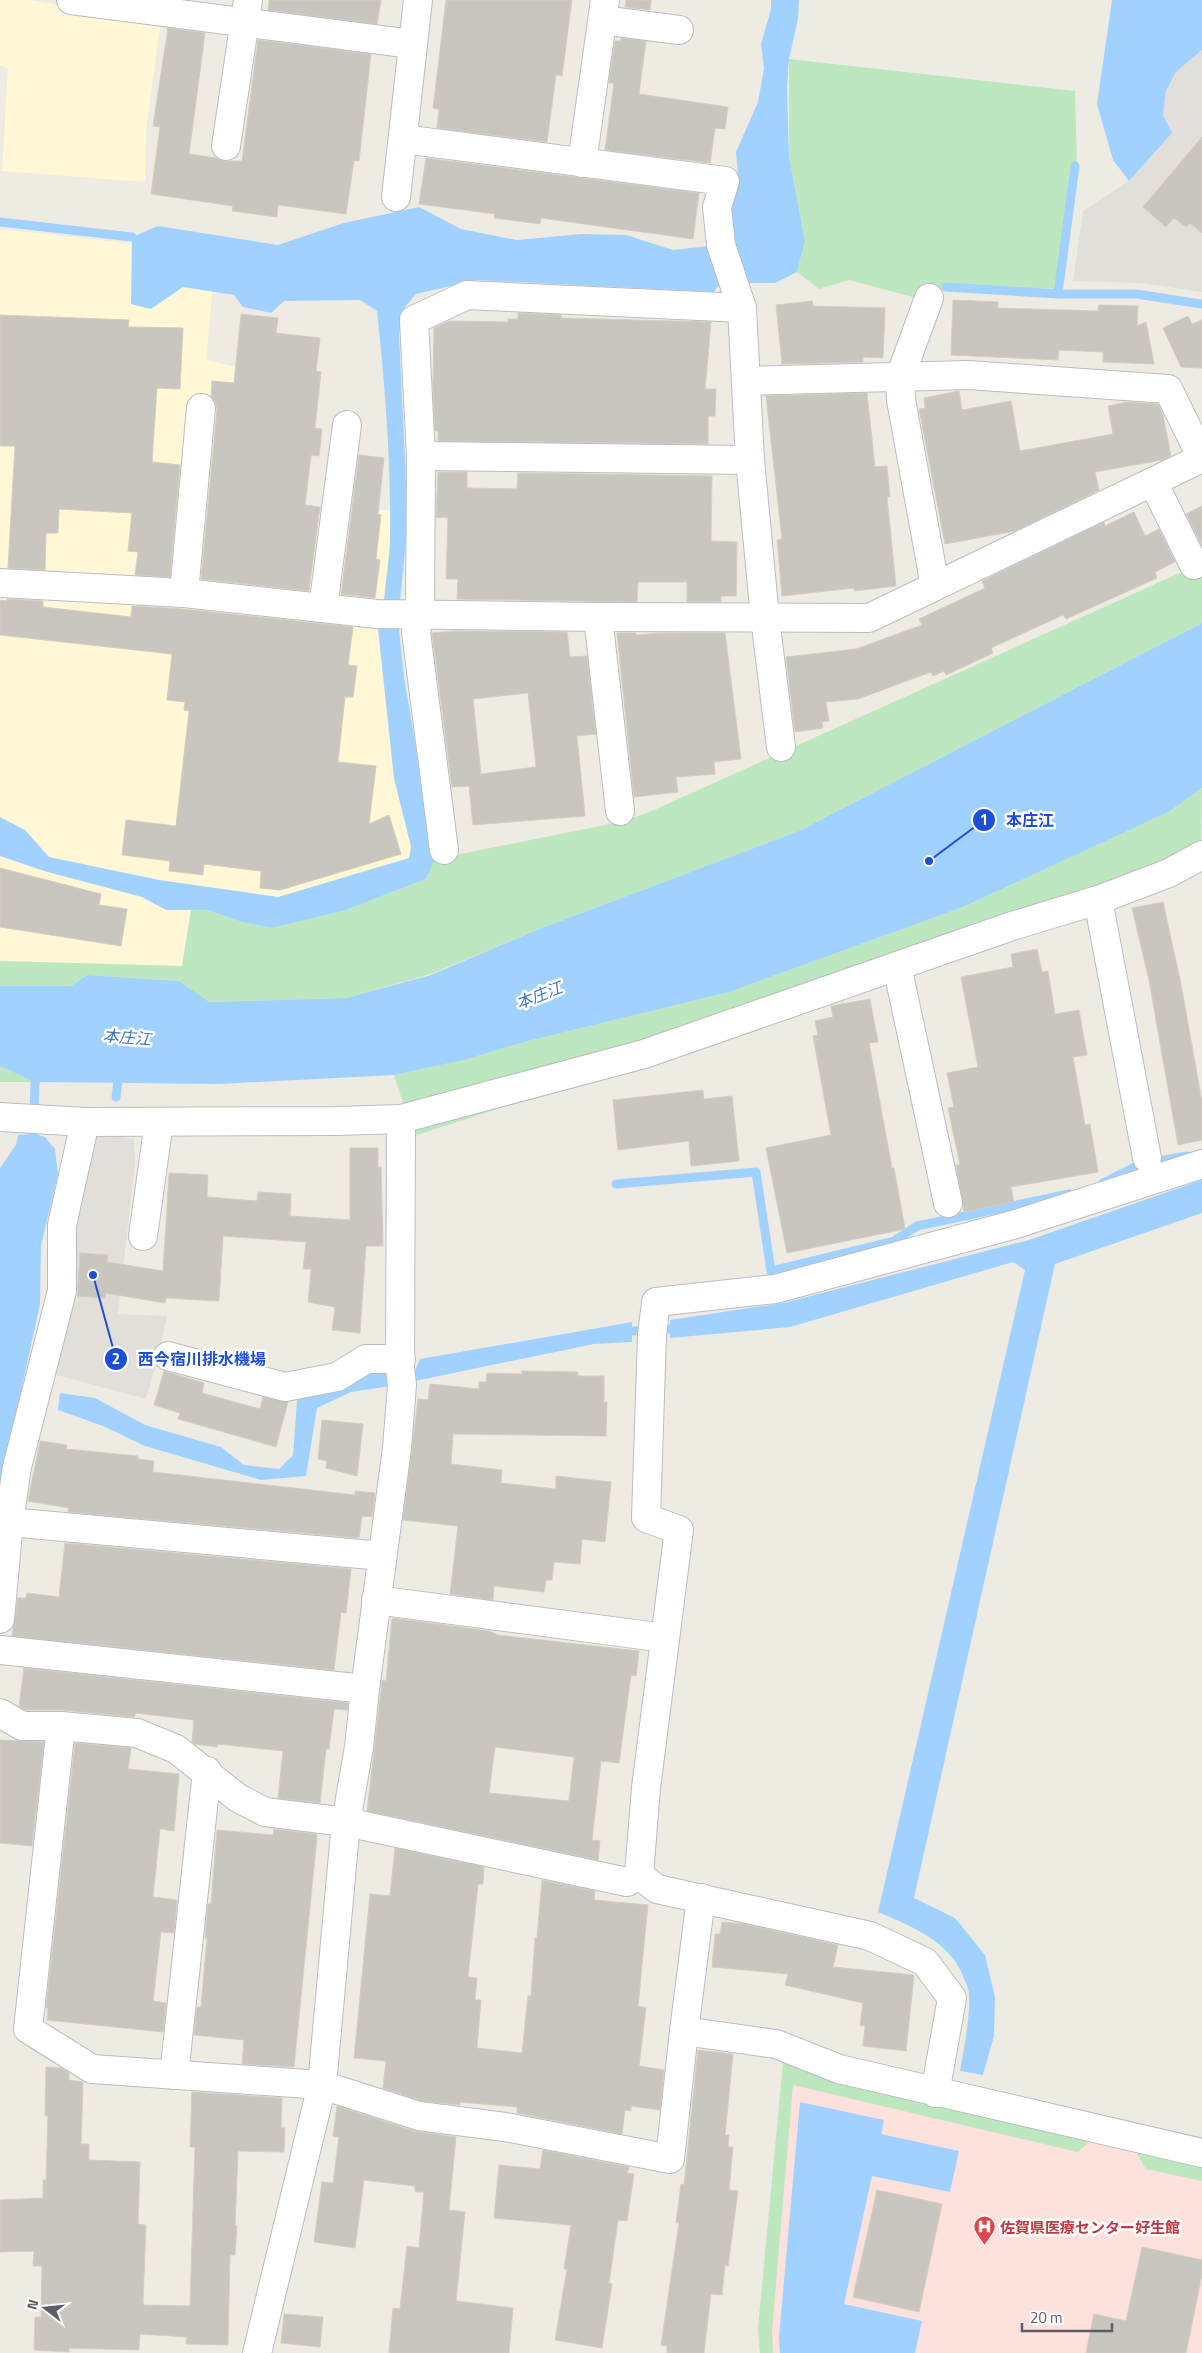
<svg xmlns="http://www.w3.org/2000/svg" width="1202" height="2353" font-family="'Titillium Web','Noto Sans JP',sans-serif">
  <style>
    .commercial { fill: #fff7d6 }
    .industrial { fill: #e2dfda }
    .medical { fill: #fce1dd }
    .green { fill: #bde7bf }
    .water { fill: #a1d2ff }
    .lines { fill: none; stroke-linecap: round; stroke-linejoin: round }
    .stream { stroke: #a1d2ff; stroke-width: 9 }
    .building { fill: #c9c6bf; stroke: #d3cec0; fill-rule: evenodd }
    .minor-casing { stroke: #babcc2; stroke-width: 30 }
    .minor { stroke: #fff; stroke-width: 28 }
    .labels { text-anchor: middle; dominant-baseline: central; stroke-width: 5; stroke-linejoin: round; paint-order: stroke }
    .health-label { font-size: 15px; font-weight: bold; fill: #be3a42; stroke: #fff; text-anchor: start }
    .water-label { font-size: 16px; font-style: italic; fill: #3d77be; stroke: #fff }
    .leader { fill: none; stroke: #1d4ed8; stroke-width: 2 }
    .callout-dot { fill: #1d4ed8; stroke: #fff; stroke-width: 2 }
    .mark-label { font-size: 15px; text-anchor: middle; font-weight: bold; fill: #fff }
    .callout-label { font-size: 16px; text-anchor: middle; font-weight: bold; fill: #1d4ed8; stroke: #fff; stroke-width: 5; stroke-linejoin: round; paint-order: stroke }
  </style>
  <rect width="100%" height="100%" fill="#eeece2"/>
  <g class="commercial">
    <path d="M0,0H27L161,19L146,132L145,182L2,171L8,68L0,66Z"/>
    <path d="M0,229L144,245L215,262L206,360L273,375L260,506L334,514L339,505L400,512L389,642L422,863L279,912L193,896L182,966L0,961Z"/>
  </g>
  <g class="industrial">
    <path d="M1202,50V292L1141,283L1073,281L1083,211L1129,181L1172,133L1163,115L1166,91L1176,72Z"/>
    <path d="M98,1134L134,1139L135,1163L118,1314L167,1316L157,1361L146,1399L49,1373L73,1223Z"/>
  </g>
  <path class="medical" d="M783,2063L1202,2163V2353H760L758,2328Z"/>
  <g class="green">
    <path d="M789,59L1075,91L1077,169L1062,289L944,286L939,304L849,280L819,289L797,272L805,241L789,156Z"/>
    <path d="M1202,563V623L799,831L539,929L431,974L346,998L208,1002L179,981L87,975L71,986H0V961L182,966L191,910H207L242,922L272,928L343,911L426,879L435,859L625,821L654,810Z"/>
    <path d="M1202,788L1201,872L594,1078L414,1136L394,1075L464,1060L528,1041L729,992L963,907L1167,812Z"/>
    <path d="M0,1066H1L35,1082H0Z"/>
    <path d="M783,2063L1093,2138L1078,2152L793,2085L772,2331L773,2353H760L758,2328Z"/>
    <path d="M1133,2147L1202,2163V2181L1146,2169Z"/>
  </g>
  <g class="water">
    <path d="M771,0H799L798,19L789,59L787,88L789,156L805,241L797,272L775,283H749L743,274L724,278L714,292L477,280L416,294L402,311L399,335L408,521L400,601L399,630L404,677L435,859L426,879L343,911L272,928L242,922L207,910H166L142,897L44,871L0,856V817L25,830L49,857L159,880L278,897L409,858L411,847L394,778L378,629L384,623C382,593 390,565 390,536C391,460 385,386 377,311L360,300L284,301L271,313L243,307L234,295L183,287L151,309L131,304L132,237L158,226L278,245L344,223L419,207L461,229L517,240L581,234L626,235L673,250L708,246L726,227L738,175L736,152L758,102L764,68L761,44L771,9Z"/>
    <path d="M1112,0H1202V50L1176,72L1166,91L1163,115L1172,133L1129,181L1113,160L1097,104Z"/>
    <path d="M1202,623V788L1168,812L963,907L729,992L528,1041L464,1060L394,1075L219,1084L35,1082L0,1066V986H71L87,975L179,981L209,1002L346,998L431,975L539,929L799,831Z"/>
    <path d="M35,1134L45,1137L55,1149L58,1174L41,1246L40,1304L0,1488V1168L16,1145L18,1135Z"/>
    <path d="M1202,1180V1213L1055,1264L914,1898L955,1918L985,1955L995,1997L994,2036L983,2075L960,2071C964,2047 970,2020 969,1995C969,1990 967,1985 965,1981C952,1942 913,1927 878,1912L1025,1270L1013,1262L790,1327L670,1338V1320L783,1303L1029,1240Z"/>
    <path d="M632,1322V1342L594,1344L415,1381L414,1373L420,1359Z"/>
    <path d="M367,1371L390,1373L391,1386L351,1392L317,1408L306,1476L261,1480L145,1446L103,1426L58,1410L60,1393L95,1398L145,1425L221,1447L244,1465L279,1469L293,1455L297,1400L335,1389Z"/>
    <path d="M800,2102L884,2120L881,2134L959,2151L950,2192L872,2176L844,2304L922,2321L915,2353H780L779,2337Z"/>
  </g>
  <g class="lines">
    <g class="stream">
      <path d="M0,222L132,237"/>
      <path d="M946,287L1058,294L1075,166"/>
      <path d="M1058,294H1136L1202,304"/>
      <path d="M116,1097L119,1073"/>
      <path d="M33,1146L35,1082L40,1073"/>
      <path d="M1103,1183L1141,1164L1187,1156"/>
      <path d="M616,1184L756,1172L771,1271L894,1241L917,1226L1069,1194"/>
      <path d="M632,1331L670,1329"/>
    </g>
  </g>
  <g class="building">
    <path d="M269,0H381L377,24L268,10Z"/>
    <path d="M446,0H572L562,76L556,75L547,142L437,128L439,109L433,108Z"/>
    <path d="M626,0H651L650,10L625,7Z"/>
    <path d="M168,28L205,33L189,154L216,158L224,161H242L258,40L371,54L359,161L354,160L346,214L278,205L277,217L232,211L233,206L151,194L160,127L153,126Z"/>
    <path d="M621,38L646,41L639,94L728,107L725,129L715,128L710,163L605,150L614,83H609L615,41H621Z"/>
    <path d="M1202,137V233L1190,223L1186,227L1174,218L1166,227L1143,207Z"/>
    <path d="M426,158L699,193L693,239L541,218L540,224L494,218L495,214L419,204Z"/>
    <path d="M953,300L998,302V308L1098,311L1099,305L1138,306L1137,326L1146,322L1154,364L1103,362V352L1059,350L1058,360L951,355Z"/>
    <path d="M812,301L813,306L885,308L883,358L863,357V362L782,364L776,305Z"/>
    <path d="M518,313L561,315V318L711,322L705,389H716L715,416H708V444L438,441V431H435L433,386L434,328L449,321L508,322V319H518Z"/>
    <path d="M241,314L278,318L276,333L320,338L316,371L321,372L315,428L322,429L319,456L311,455L305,505L320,507L309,591L201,579L217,409L215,402L211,396L212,381L234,383Z"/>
    <path d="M0,315L129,320L128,327L183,328L180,389L157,388L152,462L180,465L170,577L135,575L138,552L128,551L132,513L59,509L58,533H46L45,570L8,568L15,446H0Z"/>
    <path d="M1188,316L1192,324L1202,320V368L1181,367L1163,328Z"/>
    <path d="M959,391L962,410L1011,401L1020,451L1113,434L1108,406L1127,402L1158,404L1163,415L1171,456L1162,460L1095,472L1099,490L1015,531L945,544L919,409L925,408L924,398Z"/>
    <path d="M867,393L875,467L887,466L890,497H887L896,586L854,591V588L782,596L777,540L782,539L766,396Z"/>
    <path d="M359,455L384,458L378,514L381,515L376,559L380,560L375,598L341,594Z"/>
    <path d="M438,472H467V488L517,489L518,473L712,476L711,541L737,542L736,596H721V602H687V582H638L637,602L457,599L458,579H446L448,518L436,517Z"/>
    <path d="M1202,506V546L1186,514Z"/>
    <path d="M1134,512L1145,536L1159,529L1175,562L1155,572L1157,578L1066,619L1063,615L991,648L993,653L946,675L944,671L933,676L931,672L858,699L826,702L829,721L822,722L823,728L795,732L786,657L856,649L922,625L919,619L985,588L982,581L1104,522L1105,526Z"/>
    <path d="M7,599L43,601V607L131,617L132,606L183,609L353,627L348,665L357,666L353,697H345L338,762L376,766L369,824L389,815L401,854L280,890L260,888L261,871L204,864L203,875L169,871L170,861L122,855L126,820L176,826L189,711L184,710L185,702L167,700L172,654L0,635V600L7,601Z"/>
    <path d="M454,631L567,632L570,657L587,656L596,734L577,736L585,816L473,825L469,786L452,787L432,633ZM528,693L536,767L481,774L473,699Z"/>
    <path d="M617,633H636V635L659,633H725L741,759L714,762L715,774L676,777L678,792L634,797Z"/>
    <path d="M0,868L101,894L99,905L127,909L121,946L0,927Z"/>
    <path d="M1163,902L1181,984L1202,1102V1140L1178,1145L1149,980L1132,908Z"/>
    <path d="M1037,949L1042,972L1048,971L1055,1014L1079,1010L1087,1055L1073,1057L1085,1125L1090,1124L1098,1172L1011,1187L1014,1202L964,1212L956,1165H960L948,1108L954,1107L947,1073L978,1067L961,977L1013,967L1011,954Z"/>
    <path d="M870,999L878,1042L869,1043L892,1168H894L905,1229L787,1253L766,1148L831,1135L813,1036L818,1035L815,1021L833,1017L831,1006Z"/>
    <path d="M703,1090L704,1099L732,1096L739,1161L691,1166L689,1141L618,1150L613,1100Z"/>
    <path d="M350,1148H378V1167H381L383,1246H366L360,1333L332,1330L335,1307L308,1302L311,1269H303L306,1242L223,1236L219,1301L166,1298L165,1303L105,1293V1298L77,1296L80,1253L108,1255L107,1262L163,1271L169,1173L208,1175L207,1197L257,1201L258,1192L291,1194L290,1216L350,1220Z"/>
    <path d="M164,1371L204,1383L202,1393L260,1409L263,1397L288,1402L276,1447L178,1419L180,1413L154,1405Z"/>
    <path d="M522,1371L578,1372V1376H604V1402H607L606,1436L453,1434L451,1464L502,1470L501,1483L556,1489V1476L611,1482L605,1542L582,1539L580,1564L554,1562L552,1580H546L544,1592L494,1586L493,1600L450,1594L458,1526L403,1520L418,1399L428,1400L430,1384L479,1389V1382H486L487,1373L522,1374Z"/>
    <path d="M322,1420L363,1424L357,1476L326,1468L327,1461L318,1459Z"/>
    <path d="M40,1441L67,1445L66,1449L138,1456V1459L154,1461L153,1472L355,1495V1491L375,1493L372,1517L362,1516L359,1538L68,1512L69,1508L28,1501Z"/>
    <path d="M65,1543L351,1569L346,1613L341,1612L334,1670L12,1636L18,1598H26L27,1593L59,1597Z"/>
    <path d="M392,1618L489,1631L498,1635L639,1651L636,1676L631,1675L619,1763L601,1761L592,1840L600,1841L598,1860L367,1811L381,1691L382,1680L386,1681ZM495,1747L574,1757L569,1801L489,1793Z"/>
    <path d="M24,1668L348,1703L347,1710L334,1709L329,1749H326L320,1803L278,1798L283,1751L218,1744L217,1747L195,1744L192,1742L194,1720L136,1713L134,1717L62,1710H26L19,1706Z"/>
    <path d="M0,1740L44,1742L32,1846L0,1843Z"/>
    <path d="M75,1743L131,1748L128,1769L179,1774L174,1831L160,1829L153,1897L177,1900L174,1933L161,1932L153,2001L166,2003L163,2032L47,2020L48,2008H46Z"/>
    <path d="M274,1829L316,1834L317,1837L294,2067L242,2064L244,2040L194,2035L197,2007H201L207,1938H205L208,1904H211L217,1830L273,1835Z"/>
    <path d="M395,1848L484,1867L483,1884H478L468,1977L477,1978L475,2000H481L477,2048L522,2053L528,1996H531L535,1938H537L542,1880L595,1891L594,1900L648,1905L638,2006L646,2008L639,2066L664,2070L660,2110L631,2106V2111L625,2110L622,2134L517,2113V2107L460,2102V2105L422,2101L383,2088L386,2061L354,2058L370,1894L390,1896Z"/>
    <path d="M722,1922L745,1924L838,1945L833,1967L914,1975L906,2051L863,2046L865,2026L860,2025L863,2003L785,1985L788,1974L712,1967L715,1934H720Z"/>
    <path d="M698,2050L733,2054L725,2135H729L728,2147H733L729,2190L738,2191L728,2266L725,2265L722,2295L711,2294L704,2353H667V2346L661,2345L679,2223H676L681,2184L684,2185Z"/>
    <path d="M46,2067L61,2068L69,2073V2080L83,2082L81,2144H89V2160L140,2162L138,2224L146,2225L143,2302L144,2305L190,2306L195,2147H190L192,2092L282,2098L281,2128H285L284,2152L238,2151L235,2226H237L235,2255H230L228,2345L186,2344L187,2337L140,2334L139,2350L69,2348V2352L34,2350L35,2317H41L42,2266H33L34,2251L0,2252V2200L43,2198V2180H46L48,2116H45Z"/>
    <path d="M337,2106L414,2131L456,2137L449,2210L465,2212L456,2301L513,2308L509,2353H389L393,2308L400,2309L407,2246L419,2248L424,2192H415V2186L364,2180L355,2248L314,2242L322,2182L333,2183L339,2137L333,2136Z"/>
    <path d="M543,2150L629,2167L627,2173L634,2174L627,2221L618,2220L609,2283L612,2284L602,2348L555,2340L567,2269H564L571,2225L494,2218L499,2165L540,2169Z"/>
    <path d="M877,2190L942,2204L919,2312L853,2297Z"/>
    <path d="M1142,2247L1202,2260V2275L1186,2353H1086L1094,2314L1126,2321Z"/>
    <path d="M284,2314L323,2317L320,2347L281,2343Z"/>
  </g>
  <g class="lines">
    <defs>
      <g id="minor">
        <path d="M71,0L412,44"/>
        <path d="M602,20L679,30"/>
        <path d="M403,139L725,181L717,207L721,245L742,308"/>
        <path d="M226,146L248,0"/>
        <path d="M582,163L605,0"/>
        <path d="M396,197L418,0"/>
        <path d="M929,298L900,377L901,400L935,586"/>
        <path d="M746,381L968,375L1168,389L1202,458"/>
        <path d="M421,456L750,460"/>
        <path d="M1153,482L1194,565"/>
        <path d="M0,583L184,593L377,614L598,617L869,618L1202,458"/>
        <path d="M184,593L201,408"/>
        <path d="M323,608L347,425"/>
        <path d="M598,617L620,811"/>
        <path d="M444,850L416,632L420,614L421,456L414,320L467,295L742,308L750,460L765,618L781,747"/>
        <path d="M1098,900L1147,1158"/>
        <path d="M897,966L948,1203"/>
        <path d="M0,1117L85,1122L336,1121L401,1119L644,1054L1012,926L1098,900L1169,873L1202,855"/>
        <path d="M143,1236L159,1122"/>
        <path d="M168,1356L285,1387L337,1377L366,1359H401"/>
        <path d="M9,1522L382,1556"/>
        <path d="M376,1600L665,1638"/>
        <path d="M0,1619L9,1522L17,1467L62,1291V1225L85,1122"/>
        <path d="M0,1650L365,1689"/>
        <path d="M0,1713L22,1726H61L137,1733L176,1749L238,1798L265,1812L346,1822L627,1882L639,1875"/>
        <path d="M61,1726L28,2029L92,2069L322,2085L419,2116L505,2127L670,2159L684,2031L776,2044L839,2069L1202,2153"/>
        <path d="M684,2031L701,1898"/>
        <path d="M174,2075L207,1771"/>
        <path d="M935,2093L952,1998L925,1962L870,1936L657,1889L639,1875L646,1788L679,1530L646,1518L652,1335L656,1302L775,1289L1016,1224L1202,1164"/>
        <path d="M257,2353L322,2085L346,1822L359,1747L365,1689L397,1448L402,1385L400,1368L401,1119"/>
      </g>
    </defs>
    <use href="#minor" class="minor-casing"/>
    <use href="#minor" class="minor"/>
  </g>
  <defs>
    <symbol id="hospital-pin" viewBox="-11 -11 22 30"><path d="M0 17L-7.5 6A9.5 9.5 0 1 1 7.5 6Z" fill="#e0444e" stroke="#fff"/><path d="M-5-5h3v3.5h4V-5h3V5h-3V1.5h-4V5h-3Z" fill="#fff"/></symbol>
  </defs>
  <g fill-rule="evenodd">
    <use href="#hospital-pin" x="972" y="2214" width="25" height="34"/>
  </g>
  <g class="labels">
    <g class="health-label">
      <text x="1000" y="2227">佐賀県医療センター好生館</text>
    </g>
    <g class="water-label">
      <text transform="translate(539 995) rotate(-21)">本庄江</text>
      <text transform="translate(127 1037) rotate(5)">本庄江</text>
    </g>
  </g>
  <path class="leader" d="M929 861L984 820M93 1275L116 1359"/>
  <g class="callout-dot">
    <circle cx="929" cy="861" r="5"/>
    <circle cx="93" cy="1275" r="5"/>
    <circle cx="984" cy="820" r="12"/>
    <circle cx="116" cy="1359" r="12"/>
  </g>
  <g class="mark-label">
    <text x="984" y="825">1</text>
    <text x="116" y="1364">2</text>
  </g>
  <g class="callout-label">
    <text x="1030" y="826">本庄江</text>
    <text x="202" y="1365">西今宿川排水機場</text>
  </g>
  <g transform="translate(45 2308) rotate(286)" stroke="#ffffff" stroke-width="4" paint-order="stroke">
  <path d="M0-4L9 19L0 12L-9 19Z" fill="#5b5e64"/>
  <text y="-8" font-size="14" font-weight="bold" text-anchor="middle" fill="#5b5e64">N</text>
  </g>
  <path d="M1022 2323v8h90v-8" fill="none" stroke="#5b5e64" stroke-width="2.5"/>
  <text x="1030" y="2323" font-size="15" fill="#5b5e64" stroke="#ffffff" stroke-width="4" paint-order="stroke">20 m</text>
</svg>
